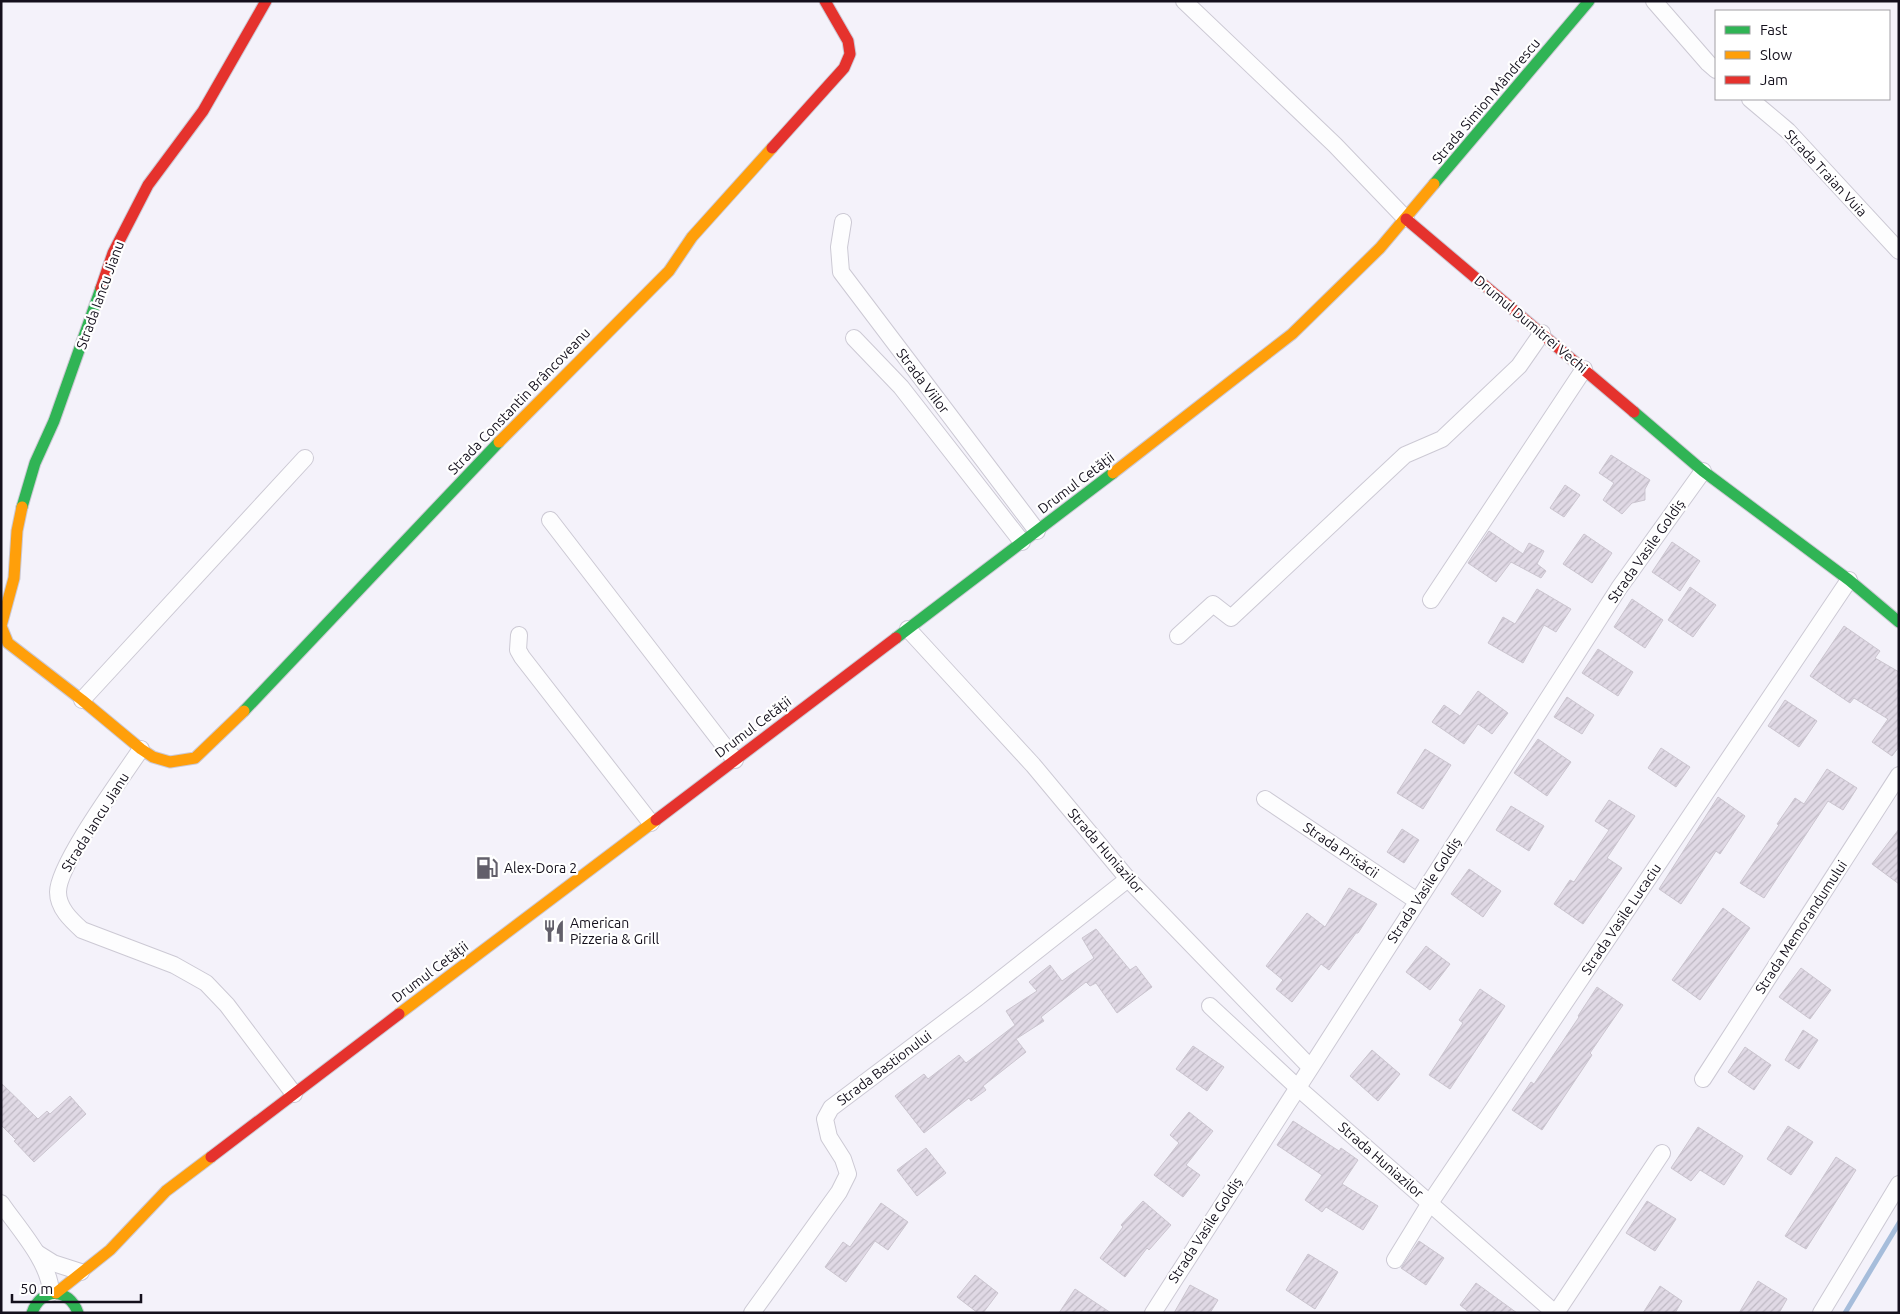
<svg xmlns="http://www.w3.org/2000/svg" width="1900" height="1314" font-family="Ubuntu,sans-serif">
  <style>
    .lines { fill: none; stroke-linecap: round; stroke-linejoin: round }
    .stream { stroke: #a6bddb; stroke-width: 5 }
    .building { fill: url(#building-hatch); stroke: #cbc5cf }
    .street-casing { stroke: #ccc9d4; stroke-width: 18 }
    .fast-casing { stroke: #ccc9d4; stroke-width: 13 }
    .slow-casing { stroke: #ccc9d4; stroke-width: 13 }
    .jam-casing { stroke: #ccc9d4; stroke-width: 13 }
    .street { stroke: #fdfdfe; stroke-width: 16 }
    .fast { stroke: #30b455; stroke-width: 11 }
    .slow { stroke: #ff9f0a; stroke-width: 11 }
    .jam { stroke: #e5322d; stroke-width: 11 }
    .labels { text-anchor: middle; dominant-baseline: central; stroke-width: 4.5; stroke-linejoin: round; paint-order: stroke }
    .street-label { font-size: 14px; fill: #14101c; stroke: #fff }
    .poi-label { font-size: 14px; fill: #14101c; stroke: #fff; text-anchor: start }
  </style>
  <defs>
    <pattern id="building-hatch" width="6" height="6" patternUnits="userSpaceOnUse" patternTransform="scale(1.25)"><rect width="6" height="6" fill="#e0d9e5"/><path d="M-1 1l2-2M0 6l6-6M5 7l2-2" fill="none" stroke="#bfb9c4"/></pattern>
  </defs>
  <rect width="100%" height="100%" fill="#f4f2fa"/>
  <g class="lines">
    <path class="stream" d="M1845,1313L1899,1223"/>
  </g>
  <g class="building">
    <path d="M1611,455L1650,480L1645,489V500L1632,503L1622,514L1603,500L1614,483L1599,473Z"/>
    <path d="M1565,485L1580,495L1564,517L1550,508Z"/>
    <path d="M1489,531L1523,554L1529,543L1544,551L1537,564L1546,571L1541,578L1511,562L1496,582L1468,563Z"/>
    <path d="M1584,534L1612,553L1592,583L1563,564Z"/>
    <path d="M1672,542L1700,561L1680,591L1652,572Z"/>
    <path d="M1690,587L1716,605L1693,637L1668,620Z"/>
    <path d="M1537,589L1571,609L1556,632L1544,625L1523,663L1488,643L1503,617L1515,624Z"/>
    <path d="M1632,599L1663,620L1645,648L1614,627Z"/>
    <path d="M1844,626L1880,651L1875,658L1899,672V747L1892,756L1872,742L1888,719L1854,698L1850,703L1810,676Z"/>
    <path d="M1598,649L1633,672L1618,696L1582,673Z"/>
    <path d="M1478,691L1508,713L1492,734L1478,724L1464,744L1432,722L1444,705L1460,716Z"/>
    <path d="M1567,697L1594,715L1582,734L1554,717Z"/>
    <path d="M1785,700L1817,721L1799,747L1768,726Z"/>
    <path d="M1538,739L1571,762L1547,796L1514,773Z"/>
    <path d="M1661,748L1690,767L1676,787L1648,768Z"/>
    <path d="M1425,749L1451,765L1423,809L1397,793Z"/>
    <path d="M1827,769L1857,788L1843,810L1828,801L1764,898L1740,883L1779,825L1777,824L1795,798L1804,804Z"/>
    <path d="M1718,797L1745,816L1720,854L1716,851L1681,904L1659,889Z"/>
    <path d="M1609,800L1635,816L1607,858L1622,868L1583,924L1554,904L1570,880L1574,882L1609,830L1595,821Z"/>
    <path d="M1511,806L1544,826L1529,851L1496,830Z"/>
    <path d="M1402,829L1419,840L1404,863L1387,852Z"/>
    <path d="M1899,829V884L1872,864Z"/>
    <path d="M1469,869L1501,891L1483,917L1451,894Z"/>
    <path d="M1349,888L1377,904L1358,933H1356L1329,970L1321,964L1292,1002L1276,989L1283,980L1266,966L1307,913L1325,927Z"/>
    <path d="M1723,908L1750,928L1700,1000L1672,980Z"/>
    <path d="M1096,929L1130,970L1136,966L1152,987L1117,1013L1096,983L1090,986L1086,982L1041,1017L1044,1021L1016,1039L1026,1052L983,1086L986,1090L971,1101L969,1098L924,1133L895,1096L924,1074L928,1079L959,1055L966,1063L1015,1025L1006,1011L1037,991L1029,982L1050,965L1062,981L1094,958L1082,938Z"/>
    <path d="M1426,946L1450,964L1430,990L1406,972Z"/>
    <path d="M1801,968L1831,990L1810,1019L1779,997Z"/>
    <path d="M1597,987L1623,1005L1590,1053L1592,1055L1542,1130L1512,1110L1531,1082L1534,1084L1579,1017L1578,1016Z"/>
    <path d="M1480,989L1505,1006L1450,1089L1429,1075L1463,1023L1459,1020Z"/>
    <path d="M1803,1030L1818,1040L1799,1069L1785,1060Z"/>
    <path d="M1193,1046L1224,1067L1207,1091L1176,1069Z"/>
    <path d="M1745,1047L1771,1065L1754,1090L1728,1072Z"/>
    <path d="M1372,1050L1400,1074L1378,1101L1350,1076Z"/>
    <path d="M1,1083L38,1119L47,1111L50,1114L70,1096L86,1114L34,1162L14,1141L16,1140L1,1125Z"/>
    <path d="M1189,1112L1213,1131L1186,1165L1200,1175L1183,1197L1154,1175L1179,1143L1170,1135Z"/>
    <path d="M1293,1121L1339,1151L1341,1148L1358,1160L1342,1184L1378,1206L1363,1230L1326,1207L1322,1212L1305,1200L1322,1175L1277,1145Z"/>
    <path d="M1788,1126L1813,1142L1791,1175L1767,1159Z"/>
    <path d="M1698,1127L1743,1156L1724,1185L1700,1170L1691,1181L1671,1168Z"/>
    <path d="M926,1148L946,1173L917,1196L897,1170Z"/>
    <path d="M1836,1157L1856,1170L1806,1249L1785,1236Z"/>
    <path d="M1143,1201L1171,1225L1149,1250L1147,1248L1125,1277L1100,1258L1123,1227L1121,1225Z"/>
    <path d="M1647,1201L1676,1219L1655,1251L1626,1233Z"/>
    <path d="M881,1203L908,1222L888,1250L875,1241L846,1282L825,1267L843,1242L850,1247Z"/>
    <path d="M1419,1241L1444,1258L1426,1285L1401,1268Z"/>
    <path d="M1308,1254L1338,1272L1315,1309L1286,1290Z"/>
    <path d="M975,1275L998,1293L983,1313H978L957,1297Z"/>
    <path d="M1758,1281L1787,1299L1779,1313H1739Z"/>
    <path d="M1476,1283L1517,1313H1470L1460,1305Z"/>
    <path d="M1190,1285L1218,1300L1210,1313H1174Z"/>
    <path d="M1660,1286L1682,1301L1675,1313H1643Z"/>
    <path d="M1075,1289L1111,1313H1059Z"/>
  </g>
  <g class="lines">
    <defs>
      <g id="street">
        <path d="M1184,1L1335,145L1406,219"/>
        <path d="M1654,1L1708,63L1716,70"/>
        <path d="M1750,99L1788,131L1899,251"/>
        <path d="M843,222L839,247L841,272L1037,531"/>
        <path d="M854,338L901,387L1022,542"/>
        <path d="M550,520L735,760"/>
        <path d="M1431,600L1584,369"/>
        <path d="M908,629L1033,765L1128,879L1310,1067"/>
        <path d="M519,635L518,650L522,657L651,823"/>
        <path d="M1178,636L1213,604L1231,618L1405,455L1442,439L1519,366L1542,333"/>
        <path d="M82,700L305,458"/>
        <path d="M141,749C123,776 58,864 58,892C58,908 71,920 82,930L174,965L206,983L227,1005L294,1094"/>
        <path d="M1265,799L1417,901"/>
        <path d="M1210,1006L1297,1087L1555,1313"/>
        <path d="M1703,1079L1899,775"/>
        <path d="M1,1203C18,1228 50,1262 51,1293"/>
        <path d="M37,1253L53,1263L81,1272"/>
        <path d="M1395,1260L1430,1203L1849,580"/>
        <path d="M752,1313L839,1192L848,1174L843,1159L829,1137L825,1119L831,1108L977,998L1128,879"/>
        <path d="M1153,1313L1619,588L1703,471"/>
        <path d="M1556,1313L1662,1153"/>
        <path d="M1821,1313L1899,1184"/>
      </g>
      <g id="fast">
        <path d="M1434,184L1589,1"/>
        <path d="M1634,412L1703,471L1849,580L1899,622"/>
        <path d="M22,507L35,463L54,421L101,288"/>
        <path d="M896,638L1113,473"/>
        <path d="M244,711L499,442"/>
        <path d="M32,1313C41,1287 69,1287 78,1313"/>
      </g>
      <g id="slow">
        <path d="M499,442L669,271L692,237L772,148"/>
        <path d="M1113,473L1292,334L1380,248L1434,184"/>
        <path d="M22,507L17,531L14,578L1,626L8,643L82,700L141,749L153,757L170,762L195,758L244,711"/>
        <path d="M399,1014L656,820"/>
        <path d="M56,1293L110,1250L166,1191L211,1157"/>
      </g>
      <g id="jam">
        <path d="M772,148L844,68L850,54L848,41L825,1"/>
        <path d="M1406,219L1634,412"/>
        <path d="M101,288L113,253L148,185L203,111L266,1"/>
        <path d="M656,820L896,638"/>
        <path d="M211,1157L399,1014"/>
      </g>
    </defs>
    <use href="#street" class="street-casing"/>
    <use href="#fast" class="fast-casing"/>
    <use href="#slow" class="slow-casing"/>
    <use href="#jam" class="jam-casing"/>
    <use href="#street" class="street"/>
    <use href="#fast" class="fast"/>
    <use href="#slow" class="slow"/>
    <use href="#jam" class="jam"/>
  </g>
  <defs>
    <symbol id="fuel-bare" viewBox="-9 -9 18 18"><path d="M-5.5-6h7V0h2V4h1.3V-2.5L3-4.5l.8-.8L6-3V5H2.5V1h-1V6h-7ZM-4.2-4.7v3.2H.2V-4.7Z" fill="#625f6a" stroke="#fff" stroke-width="2.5" paint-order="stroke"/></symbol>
    <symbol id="restaurant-bare" viewBox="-9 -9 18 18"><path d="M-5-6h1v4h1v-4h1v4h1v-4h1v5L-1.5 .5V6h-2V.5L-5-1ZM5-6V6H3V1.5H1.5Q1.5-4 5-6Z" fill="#625f6a" stroke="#fff" stroke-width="2.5" paint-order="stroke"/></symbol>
  </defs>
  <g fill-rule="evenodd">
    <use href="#fuel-bare" x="471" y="852" width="32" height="32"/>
    <use href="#restaurant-bare" x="538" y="915" width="32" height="32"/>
  </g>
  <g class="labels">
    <g class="street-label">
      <text transform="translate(1486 101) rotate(-50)">Strada Simion Mândrescu</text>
      <text transform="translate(1826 173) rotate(47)">Strada Traian Vuia</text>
      <text transform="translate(100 295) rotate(-70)">Strada Iancu Jianu</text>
      <text transform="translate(1531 324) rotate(40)">Drumul Dumitrei Vechi</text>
      <text transform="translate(923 381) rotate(53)">Strada Viilor</text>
      <text transform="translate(519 401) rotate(-46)">Strada Constantin Brâncoveanu</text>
      <text transform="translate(1076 483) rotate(-37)">Drumul Cetății</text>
      <text transform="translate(1646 551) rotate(-55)">Strada Vasile Goldiș</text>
      <text transform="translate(753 727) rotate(-37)">Drumul Cetății</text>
      <text transform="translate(95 822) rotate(-58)">Strada Iancu Jianu</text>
      <text transform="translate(1341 850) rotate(34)">Strada Prisăcii</text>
      <text transform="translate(1106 851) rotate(49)">Strada Huniazilor</text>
      <text transform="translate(1424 890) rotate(-57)">Strada Vasile Goldiș</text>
      <text transform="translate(1621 919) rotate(-56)">Strada Vasile Lucaciu</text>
      <text transform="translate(1801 927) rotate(-57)">Strada Memorandumului</text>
      <text transform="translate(430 972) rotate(-37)">Drumul Cetății</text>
      <text transform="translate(884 1068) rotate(-37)">Strada Bastionului</text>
      <text transform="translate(1381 1160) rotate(41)">Strada Huniazilor</text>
      <text transform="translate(1205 1230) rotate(-57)">Strada Vasile Goldiș</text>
    </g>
    <g class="poi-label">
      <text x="504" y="868">Alex-Dora 2</text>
      <text x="570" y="923">American<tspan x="570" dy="16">Pizzeria &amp; Grill</tspan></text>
    </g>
  </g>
  <rect width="1900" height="1314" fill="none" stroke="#14101c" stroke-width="5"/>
  <rect x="1715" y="10" width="175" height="90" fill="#ffffff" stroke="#a19fa4"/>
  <rect x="1725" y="26" width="25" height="8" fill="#30b455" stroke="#a19fa4"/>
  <text x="1760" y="35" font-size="15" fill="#14101c">Fast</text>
  <rect x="1725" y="51" width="25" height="8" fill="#ff9f0a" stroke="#a19fa4"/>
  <text x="1760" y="60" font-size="15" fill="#14101c">Slow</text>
  <rect x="1725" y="76" width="25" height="8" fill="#e5322d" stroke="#a19fa4"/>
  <text x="1760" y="85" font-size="15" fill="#14101c">Jam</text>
  <path d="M12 1294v8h129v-8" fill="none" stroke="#14101c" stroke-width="2.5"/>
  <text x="20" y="1294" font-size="15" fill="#14101c" stroke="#ffffff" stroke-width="4" paint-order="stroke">50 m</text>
</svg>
